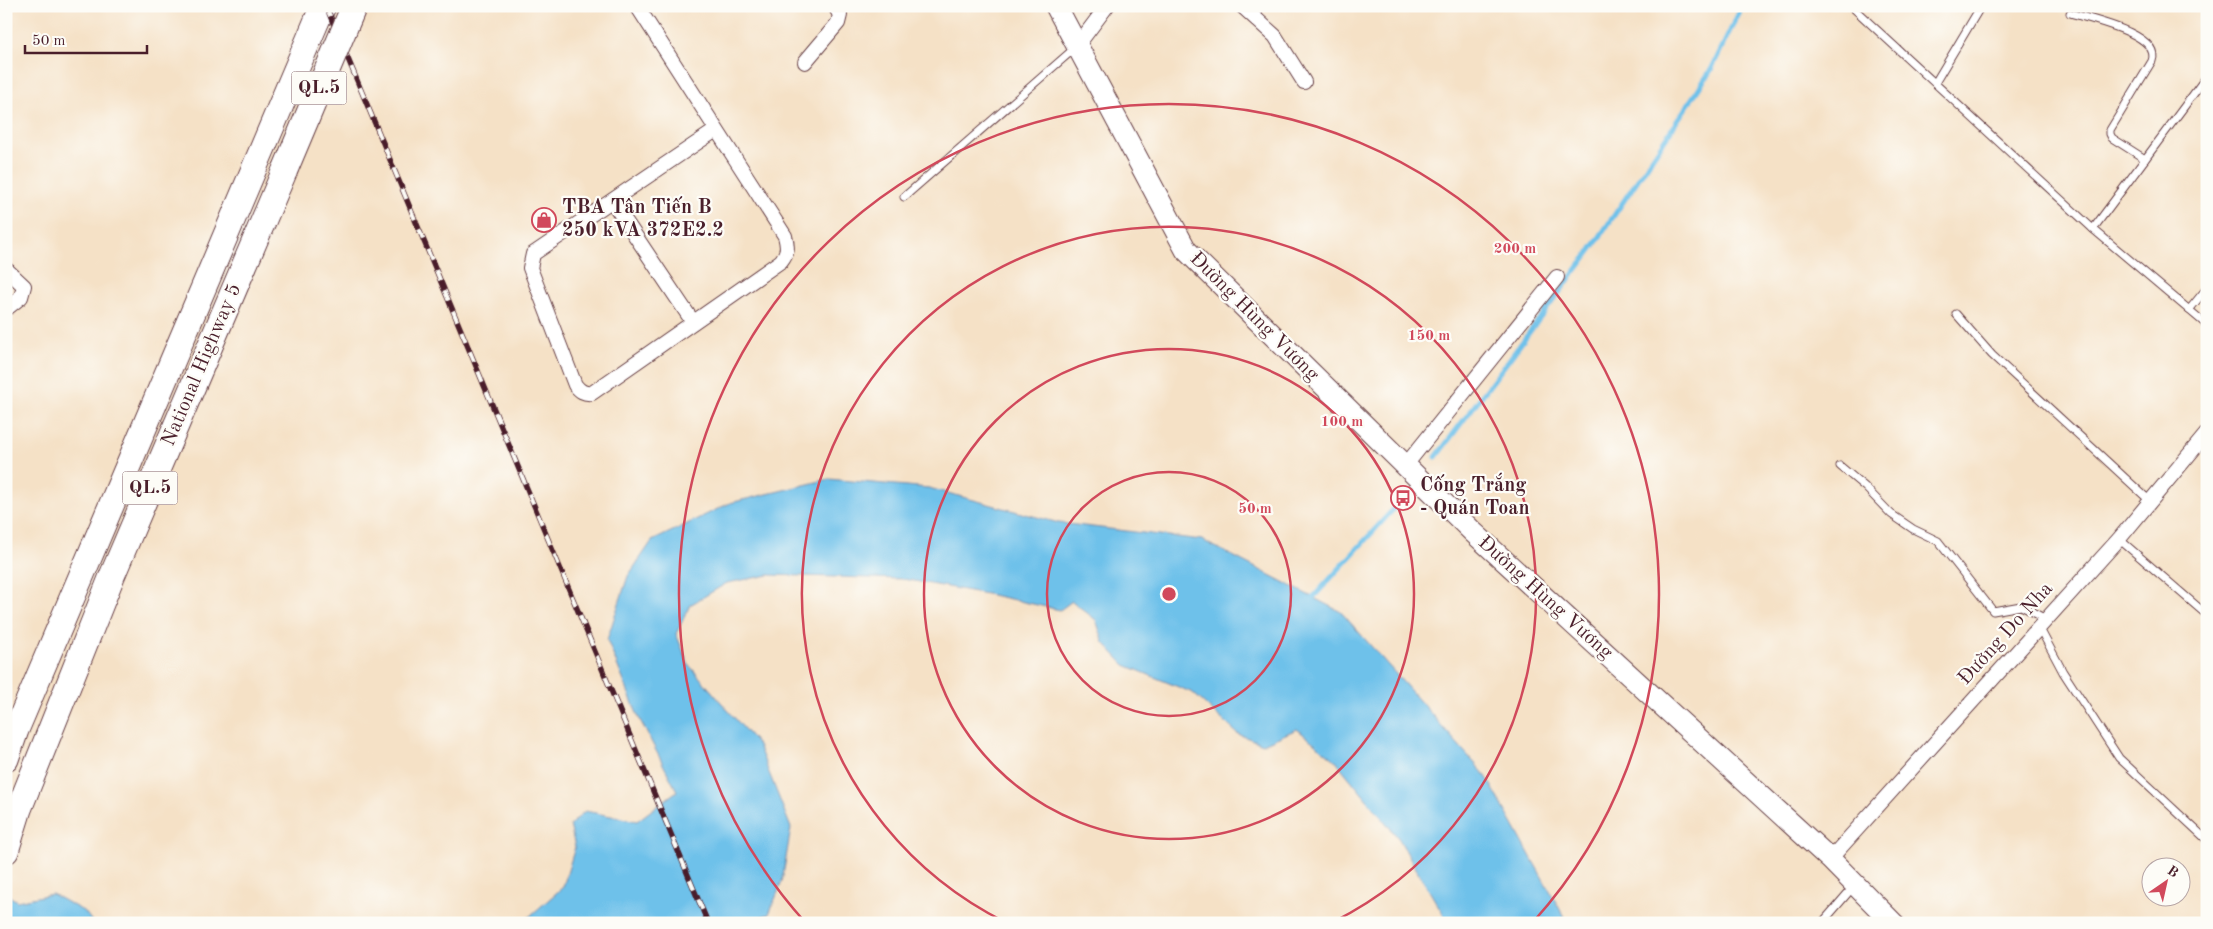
<svg xmlns="http://www.w3.org/2000/svg" width="2213" height="929" font-family="'Old Standard TT',serif">
  <style>
    .water { fill: #6ec1ea; stroke: #5c708a }
    .lines { fill: none; stroke-linecap: round; stroke-linejoin: round }
    .stream { stroke: #6ec1ea; stroke-width: 5 }
    .lane-casing { stroke: #643c42; stroke-width: 9 }
    .street-casing { stroke: #643c42; stroke-width: 16 }
    .primary-casing { stroke: #643c42; stroke-width: 23 }
    .highway-casing { stroke: #643c42; stroke-width: 27 }
    .lane { stroke: #fff; stroke-width: 7 }
    .street { stroke: #fff; stroke-width: 14 }
    .primary { stroke: #fff; stroke-width: 21 }
    .highway { stroke: #fff; stroke-width: 25 }
    .rail-casing { stroke: #4a1f2b; stroke-width: 5.5 }
    .rail { stroke: #fdfcf7; stroke-width: 4; stroke-dasharray: 11; stroke-linecap: butt }
    .highway-bridge-casing { stroke: #643c42; stroke-width: 27; stroke-linecap: butt }
    .highway-bridge { stroke: #fff; stroke-width: 25 }
    .ring { fill: none; stroke: #d1495b; stroke-width: 2.5 }
    .labels { text-anchor: middle; dominant-baseline: central; stroke-width: 4.5; stroke-linejoin: round; paint-order: stroke }
    .shield { fill: #fdfcf7; stroke: #806168; stroke-width: 1 }
    .shield-label { font-size: 19px; font-weight: bold; fill: #4a1f2b }
    .poi-label { font-size: 20px; font-weight: bold; fill: #4a1f2b; stroke: #fdfcf7; text-anchor: start }
    .street-label { font-size: 20px; fill: #4a1f2b; stroke: #fdfcf7 }
    .centre { fill: #d1495b; stroke: #fdfcf7; stroke-width: 2.5 }
    .ring-label { font-size: 15px; text-anchor: middle; font-weight: bold; fill: #d1495b; stroke: #fdfcf7; stroke-width: 4.5; stroke-linejoin: round; paint-order: stroke }
  </style>
  <rect width="100%" height="100%" fill="#fdfcf7"/>
  <filter id="ink" filterUnits="userSpaceOnUse"><feTurbulence type="fractalNoise" baseFrequency=".02" numOctaves="2"/><feDisplacementMap in="SourceGraphic" scale="10" xChannelSelector="R" yChannelSelector="G"/><feConvolveMatrix kernelMatrix="1 2 1 2 8 2 1 2 1" color-interpolation-filters="sRGB"/></filter>
  <filter id="wash" filterUnits="userSpaceOnUse"><feTurbulence type="fractalNoise" baseFrequency=".0096" numOctaves="4" result="noise"/><feDisplacementMap in="SourceGraphic" scale="20" xChannelSelector="R" yChannelSelector="G"/><feGaussianBlur stdDeviation="1.12" result="paint"/><feColorMatrix in="noise" values="0 0 0 0 0 0 0 0 0 0 0 0 0 0 0 0 0 1.4 0 .05"/><feComposite in="paint" operator="in"/></filter>
  <g filter="url(#wash)">
    <rect width="100%" height="100%" fill="#f5e1c6"/>
    <g class="water">
      <path d="M829,479L929,488L1059,523L1202,540L1341,612L1486,776L1563,915L1564,923H1448L1399,839L1334,759L1297,729L1263,744L1238,734L1193,693L1125,665L1104,643L1096,620L1072,601L1060,610L992,595L903,579L769,575L727,583L690,605L676,634L689,665L758,745L791,828L782,882L769,914L743,923H522L563,887L575,847L570,825L585,811L637,821L677,791L638,716L607,640L628,576L652,541L730,503Z"/>
      <path d="M6,894L17,901L52,894L85,912L93,923H6Z"/>
    </g>
    <g class="lines">
      <g class="stream">
        <path d="M1436,457L1591,250L1711,70L1742,6"/>
        <path d="M1309,602L1398,504"/>
      </g>
    </g>
  </g>
  <g filter="url(#ink)">
    <g class="lines">
      <defs>
        <g id="lane">
          <path d="M1851,6L2093,229L2207,325"/>
          <path d="M2070,13C2089,19 2162,34 2152,61L2110,130V134L2112,138L2145,159"/>
          <path d="M1935,83L1981,6"/>
          <path d="M904,197L1075,48"/>
          <path d="M2093,229L2207,76"/>
          <path d="M2189,310L2207,288"/>
          <path d="M1956,314L1992,355L2150,501"/>
          <path d="M1840,466L1865,487L1891,514L1913,529L1938,541L1993,611L2021,606L2046,619"/>
          <path d="M2119,539L2207,615"/>
          <path d="M2039,627L2063,672L2119,758L2207,840"/>
          <path d="M1822,923L1854,886"/>
        </g>
        <g id="street">
          <path d="M637,6L785,236C788,247 788,252 781,261L592,393C584,394 580,391 575,385L530,268L533,254L716,130"/>
          <path d="M1242,6L1275,36L1304,82"/>
          <path d="M1077,46L1107,6"/>
          <path d="M805,62L838,23L840,15L835,6"/>
          <path d="M612,201L693,322"/>
          <path d="M6,269L24,286L21,297L6,309"/>
          <path d="M1405,466L1557,277"/>
          <path d="M1830,859L2119,539L2207,433"/>
        </g>
        <path id="primary" d="M1056,6L1186,250L1473,532L1830,859L1893,923"/>
        <g id="highway">
          <path d="M6,759L16,730L323,6"/>
          <path d="M6,851L19,809L112,576L285,170"/>
        </g>
      </defs>
      <use href="#lane" class="lane-casing"/>
      <use href="#street" class="street-casing"/>
      <use href="#primary" class="primary-casing"/>
      <use href="#highway" class="highway-casing"/>
      <use href="#lane" class="lane"/>
      <use href="#street" class="street"/>
      <use href="#primary" class="primary"/>
      <use href="#highway" class="highway"/>
      <defs>
        <path id="rail" d="M326,6L708,923"/>
      </defs>
      <use href="#rail" class="rail-casing"/>
      <use href="#rail" class="rail"/>
      <defs>
        <path id="highway-bridge" d="M285,170L354,6"/>
      </defs>
      <use href="#highway-bridge" class="highway-bridge-casing"/>
      <use href="#highway-bridge" class="highway-bridge"/>
    </g>
  </g>
  <g class="ring">
    <circle cx="1169" cy="594" r="122"/>
    <circle cx="1169" cy="594" r="245"/>
    <path d="M1005 922A367 367 0 1 1 1333 922"/>
    <path d="M805 922A490 490 0 1 1 1533 922"/>
  </g>
  <defs>
    <symbol id="shop-ring" viewBox="-11 -11 22 22"><circle r="9.5" fill="#fdfcf7" stroke="#d1495b" stroke-width="1.5"/><path d="M-5-2.5h2.3a2.7 3.5 0 0 1 5.4 0H5L5.5 6h-11ZM-1.5-2.5h3a1.5 2.3 0 0 0-3 0Z" fill="#d1495b"/></symbol>
    <symbol id="bus-ring" viewBox="-11 -11 22 22"><circle r="9.5" fill="#fdfcf7" stroke="#d1495b" stroke-width="1.5"/><path d="M-5-6H5V4H4V6H2V4H-2V6H-4V4H-5ZM-3.5-4V0h7V-4ZM-3.5 1.2v1.5H-2V1.2ZM2 1.2v1.5H3.5V1.2Z" fill="#d1495b"/></symbol>
  </defs>
  <g fill-rule="evenodd">
    <use href="#shop-ring" x="530" y="206" width="28" height="28"/>
    <use href="#bus-ring" x="1389" y="484" width="28" height="28"/>
  </g>
  <g class="labels">
    <g class="shield">
      <rect x="291.5" y="71.5" width="55" height="33" rx="4"/>
      <rect x="122.5" y="471.5" width="55" height="33" rx="4"/>
    </g>
    <g class="shield-label">
      <text x="319" y="88">QL.5</text>
      <text x="150" y="488">QL.5</text>
    </g>
    <g class="poi-label">
      <text x="562" y="208">TBA Tân Tiến B<tspan x="562" dy="23">250 kVA 372E2.2</tspan></text>
      <text x="1420" y="486">Cống Trắng<tspan x="1420" dy="23">- Quán Toan</tspan></text>
    </g>
    <g class="street-label">
      <text transform="translate(1254 317) rotate(45)">Đường Hùng Vương</text>
      <text transform="translate(202 365) rotate(-67)">National Highway 5</text>
      <text transform="translate(1545 598) rotate(42)">Đường Hùng Vương</text>
      <text transform="translate(2006 634) rotate(-48)">Đường Do Nha</text>
    </g>
  </g>
  <circle cx="1169" cy="594" r="8" class="centre"/>
  <g class="ring-label">
    <text x="1515" y="253">200 m</text>
    <text x="1429" y="340">150 m</text>
    <text x="1342" y="426">100 m</text>
    <text x="1255" y="513">50 m</text>
  </g>
  <rect width="2213" height="929" fill="none" stroke="#fdfcf7" stroke-width="25"/>
  <g transform="translate(2166 882) rotate(34)"><circle r="24" fill="#fdfcf7" stroke="#b5a4a5"/>
  <path d="M0-4L9 19L0 12L-9 19Z" fill="#d1495b"/>
  <text y="-8" font-size="14" font-weight="bold" text-anchor="middle" fill="#4a1f2b">B</text>
  </g>
  <path d="M25 45v8h122v-8" fill="none" stroke="#4a1f2b" stroke-width="2.5"/>
  <text x="32" y="45" font-size="15" fill="#4a1f2b" stroke="#fdfcf7" stroke-width="4" paint-order="stroke">50 m</text>
</svg>
